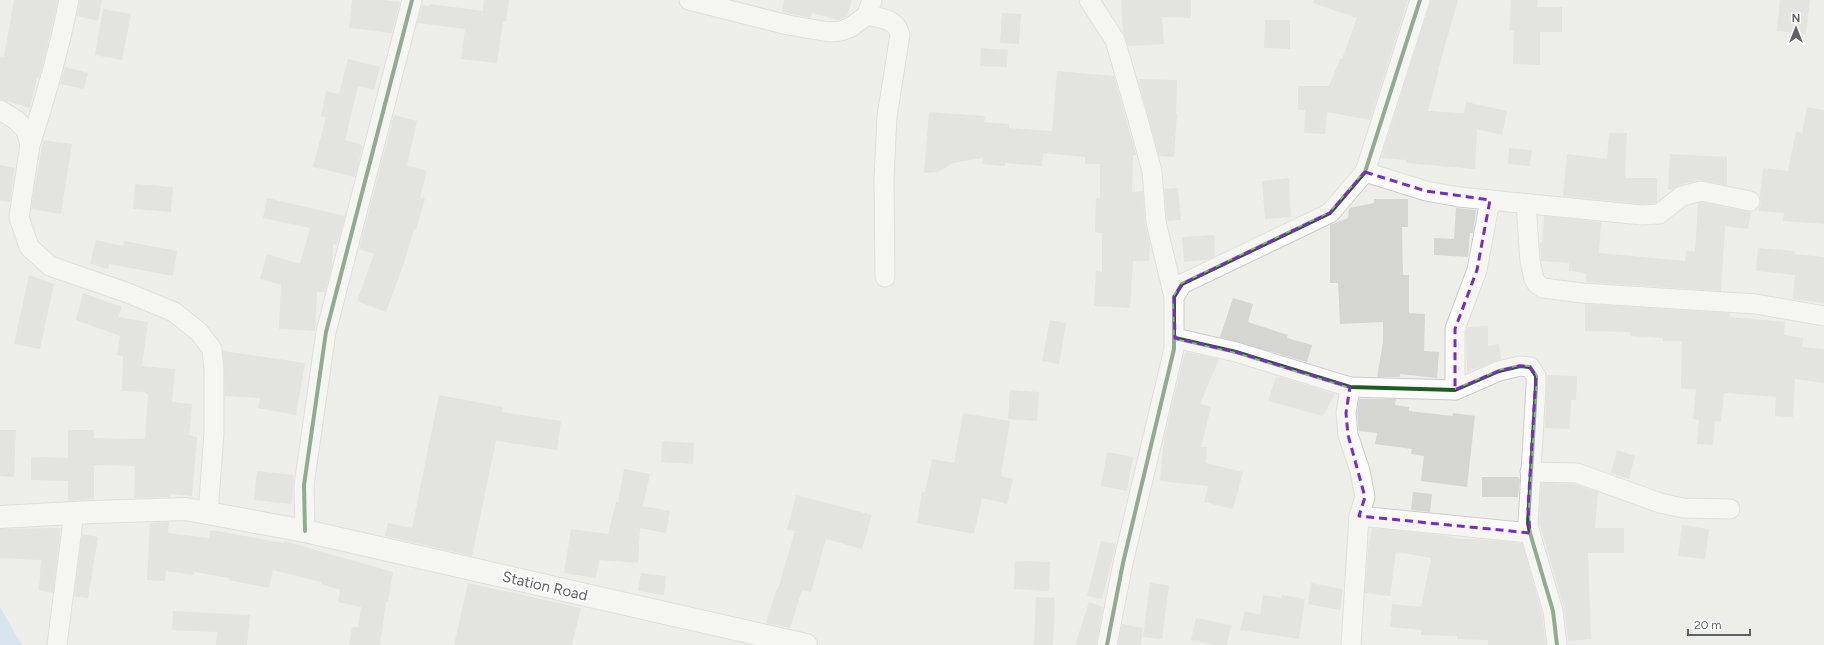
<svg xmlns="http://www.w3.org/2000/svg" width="1824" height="645" font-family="Figtree,sans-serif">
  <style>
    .water { fill: #bed6f8 }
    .building { fill: #d5d5d2 }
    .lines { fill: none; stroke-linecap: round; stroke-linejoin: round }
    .street-casing { stroke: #cbcccb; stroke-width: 21 }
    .secondary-casing { stroke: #cacaca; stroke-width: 24 }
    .street { stroke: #fcfcfc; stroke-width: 19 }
    .secondary { stroke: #fcfcfc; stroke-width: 22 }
    .cycleway-casing { stroke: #fff; stroke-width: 6 }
    .cycleway { stroke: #1b5e20; stroke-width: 4 }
    .marked { fill: none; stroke: #7b2cbf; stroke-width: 3; stroke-dasharray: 8 5; stroke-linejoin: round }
    .labels { text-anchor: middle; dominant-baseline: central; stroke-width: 3.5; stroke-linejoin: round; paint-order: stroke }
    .street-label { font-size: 15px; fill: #5e6168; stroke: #fff }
  </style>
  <rect width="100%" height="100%" fill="#eeeee9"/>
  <path class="water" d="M0,607L22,645H0Z"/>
  <g class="building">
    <path d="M14,0H58L46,52L39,79L37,78L30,108L0,99V56L4,57Z"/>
    <path d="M80,0H102L98,21L77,16Z"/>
    <path d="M352,0H384L400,2L392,33L349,28Z"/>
    <path d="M484,0H509L506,21H503L497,63L461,59L465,29L417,23L422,5L430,6V4L483,11Z"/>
    <path d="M784,0H852L847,16L838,20L812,13L811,18L782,12Z"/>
    <path d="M1121,0H1191V18L1162,17L1164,44L1128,46L1123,32Z"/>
    <path d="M1314,0H1408L1370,120L1327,112L1325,134L1304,133L1305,110H1298V86H1329L1340,59H1342L1357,18L1313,3Z"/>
    <path d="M1431,0H1458L1438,70H1439L1428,111L1464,113L1466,102L1507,111L1502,135L1477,129L1475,169L1406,163V160L1381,158Z"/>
    <path d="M1511,0H1538L1537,7H1562V32H1540V65L1513,64L1514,30H1509Z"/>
    <path d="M1780,0H1810L1806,34L1777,31Z"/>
    <path d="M103,9L131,14L122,60L95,55Z"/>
    <path d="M1002,13L1021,14L1019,44L1000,43Z"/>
    <path d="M1265,20H1290V49L1264,48Z"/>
    <path d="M981,48L1008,50L1007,67L980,66Z"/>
    <path d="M348,59L380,67L374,90L358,86L345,140L363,145L355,177L313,167L326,117L321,116L326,91L339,94Z"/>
    <path d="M65,67L88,73L84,89L60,84Z"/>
    <path d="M1057,71L1114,76L1136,155H1133L1132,192L1143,191L1145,223L1150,244L1149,261H1133L1130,308L1094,306L1096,271L1102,272V233L1095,232L1096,198H1100V164H1085V157L1043,153L1042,166L1005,163V166L982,164L983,158L953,163L938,172L924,173L929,112L985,116L984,122L1009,124V128L1052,131Z"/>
    <path d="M1138,79L1177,80L1176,114H1177L1174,157L1159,156Z"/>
    <path d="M1807,107L1824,110V224L1783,221L1784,213L1758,211L1761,203L1760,196L1763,168L1788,171L1796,131L1802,133Z"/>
    <path d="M394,115L417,121L407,165L427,171L420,197L425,199L416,230L414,229L403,266L386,312L357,301L374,254L359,249Z"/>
    <path d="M1609,133H1627L1625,178H1657V202L1655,203L1642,204L1563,196L1567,154L1607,159Z"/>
    <path d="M43,140L72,144L61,214L31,209Z"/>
    <path d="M1509,148L1532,150L1530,166L1508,164Z"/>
    <path d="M1670,154L1727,157V185L1699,180L1679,185L1672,190L1668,189Z"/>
    <path d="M0,165L15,168L10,202L0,201Z"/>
    <path d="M1289,178L1291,217L1265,219L1262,181Z"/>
    <path d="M135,184L173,187L171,212L133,209Z"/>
    <path d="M1178,188L1181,220L1167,221L1164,189Z"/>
    <path d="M267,198L345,216L337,245L333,244L332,266L325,292H317L315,331L279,329L281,285L260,279L267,254L300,264L310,228L263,218Z"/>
    <path d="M1374,199H1408V227H1402L1403,275H1409V313L1425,314L1424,351L1439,352L1437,378L1400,374V377H1377L1383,342V322L1340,324L1338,283H1330V225L1348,218L1349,208L1374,203Z"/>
    <path d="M1701,202L1751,212L1748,229L1725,226L1721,291L1586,282V273L1569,271V263L1541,261L1540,243H1542L1544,216L1601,222L1599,253L1685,261L1686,251L1695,252L1698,203Z"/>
    <path d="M1456,208L1476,210L1473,233H1470L1468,257L1434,255V238L1454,239Z"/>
    <path d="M1214,235L1215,256L1206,260L1184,262L1182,237Z"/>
    <path d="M96,240L123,246L124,241L177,251L173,276L109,264L108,269L90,264Z"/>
    <path d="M1758,248L1795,251L1794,254L1824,257V303L1793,299L1795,275L1756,271Z"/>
    <path d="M29,275L54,284L40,349L14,344Z"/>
    <path d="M83,293L122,307L118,317L148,322L142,366L175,369L172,402L192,404L189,435L197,437L192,496L170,494V497L134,498L135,466L94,465V499L68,501V481L31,480V457L68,458V430H94V438L145,439L148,394L145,393V392L122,391L123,356L117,355L120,336L76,320Z"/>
    <path d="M1233,298L1253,304L1248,322L1288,335L1287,338L1312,345L1307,362L1220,337Z"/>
    <path d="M1585,304L1730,313V317L1785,322L1784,335L1803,338L1802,347L1824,349V383L1795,379L1793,417L1775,416L1776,397L1724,393L1721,422L1715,421L1713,445L1697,444L1699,420L1693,419L1696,389H1681L1682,341H1663V338L1630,336V332L1585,331Z"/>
    <path d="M1050,320L1066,323L1059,364L1042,361Z"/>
    <path d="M1488,326V346L1499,344L1501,359L1467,372L1466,331L1468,327Z"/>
    <path d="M223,351L305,363L296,415L258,408L260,398L225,396Z"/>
    <path d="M1186,352L1219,359L1200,404L1211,407L1201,447H1207L1206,463L1243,472L1233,509L1204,502L1208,486L1160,481L1164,439L1183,360Z"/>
    <path d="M1547,375L1577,376L1576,400H1571L1570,429L1545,428Z"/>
    <path d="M1276,376L1335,394L1323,416L1268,401Z"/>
    <path d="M1010,390L1039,392L1037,421L1008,419Z"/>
    <path d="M439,395L503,407L502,412L561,421L557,450L496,441L472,556L385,536L388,523L412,528Z"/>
    <path d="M1359,399H1396L1395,405L1409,407V411L1453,416V413L1475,416L1467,487L1421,481L1424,456L1411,454L1412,449L1375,444L1377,433L1359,431L1357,413Z"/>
    <path d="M963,413L1010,421L1001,476L1013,479L1007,504L982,498L974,534L917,523L922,492H925L932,459L954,463Z"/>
    <path d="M0,430H16L14,477L0,476Z"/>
    <path d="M662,441L694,443L693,464L661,462Z"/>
    <path d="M1617,450L1635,456L1629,479L1611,473Z"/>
    <path d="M1107,452L1133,457L1127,491L1101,486Z"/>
    <path d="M624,469L650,474L643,506L670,511L666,533L640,528L638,563L599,560L596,578L564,573L571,529L608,534L616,502H618Z"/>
    <path d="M257,471L294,475L292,504L254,500Z"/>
    <path d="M1482,477H1518L1520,479L1518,497H1482Z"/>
    <path d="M1541,483L1575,484L1598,492L1595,528H1624V553H1588L1591,639L1568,641L1564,608L1539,522Z"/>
    <path d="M1413,492L1432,494L1430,512L1411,510Z"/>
    <path d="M796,495L872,515L862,549L826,539L811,592L802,590L790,628L766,623L777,588L778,589L795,531L787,530Z"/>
    <path d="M169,522L168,533L209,538L210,530L284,543V541L393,572L388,602H386L380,645H349L352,627H358L361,607L338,602L340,590L321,584V582L273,570L269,588L229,580V578L194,572V575L166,571L165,581L147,580L150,523Z"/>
    <path d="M1682,525L1709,529L1705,559L1678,556Z"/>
    <path d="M61,528L53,593L39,590L41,560L0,558V529Z"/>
    <path d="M1372,528L1439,535L1461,539H1476L1522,543L1542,613L1546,645H1488V640L1457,639V636L1421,635V630L1390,627L1392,604L1421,607L1431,558L1396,552L1390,596L1365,593L1368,548Z"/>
    <path d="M82,534L98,537L88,598L74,596Z"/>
    <path d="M1101,541L1116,544L1102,599L1087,596Z"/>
    <path d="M1015,561L1050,562L1049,591L1014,589Z"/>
    <path d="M641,573L666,576L664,595L638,591Z"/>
    <path d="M468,583L581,608L572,645H454Z"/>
    <path d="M1150,583L1169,585L1162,639L1143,637Z"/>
    <path d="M1311,583L1343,589L1340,610L1308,604Z"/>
    <path d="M1263,595L1282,598V595L1305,599L1299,639L1240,630L1245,611L1260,615Z"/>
    <path d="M1036,597L1055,598L1053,645H1034Z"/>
    <path d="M1089,602L1103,607L1096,645H1075Z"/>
    <path d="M173,611L250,615L247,645H216L217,632L172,630Z"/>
    <path d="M1196,618L1231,625L1227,645H1217L1191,640Z"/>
    <path d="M1122,624L1143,628L1141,645H1118Z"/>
  </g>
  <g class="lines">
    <defs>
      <g id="street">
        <path d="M689,0L788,25L829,32L841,31L851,27L867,15L872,0"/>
        <path d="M1089,0L1115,40L1137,116L1152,171L1156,222L1174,297"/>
        <path d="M867,15C882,19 896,18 900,35L887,116L884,178L885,277"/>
        <path d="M0,110L16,120L26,130L30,145L19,217L29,247L50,266L128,293L174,312L199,332L212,349L214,370V433L208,513"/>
        <path d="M30,145C46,97 59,50 69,0"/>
        <path d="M1365,172L1426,191L1459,197L1642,215L1659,214L1682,196L1701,191L1750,201"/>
        <path d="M1526,204L1530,261L1534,279L1537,284L1543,288L1582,293L1756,304L1824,316"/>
        <path d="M1175,338L1236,352L1350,387L1455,390L1499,371L1520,366L1530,367L1536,376V386L1528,523L1530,533L1553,611L1557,645"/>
        <path d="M1350,387L1346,413L1348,435L1360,471L1365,497L1359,516L1351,645"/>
        <path d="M1455,390V329L1477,270L1490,200"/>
        <path d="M1530,472L1577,473L1660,503L1683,508L1730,509"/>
        <path d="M1359,516L1530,533"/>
        <path d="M305,531L304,485L326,332L412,0"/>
        <path d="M57,645L74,513"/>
        <path d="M1107,645L1123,563L1174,349V297L1182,284L1330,213L1365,172L1420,0"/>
      </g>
      <path id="secondary" d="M0,517L92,512L186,509L305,531L806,645"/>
    </defs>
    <use href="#street" class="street-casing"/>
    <use href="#secondary" class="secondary-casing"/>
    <use href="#street" class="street"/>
    <use href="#secondary" class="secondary"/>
    <defs>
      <g id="cycleway">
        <path d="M1175,338L1236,352L1350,387L1455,390L1499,371L1520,366L1530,367L1536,376V386L1528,523L1530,533L1553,611L1557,645"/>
        <path d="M305,531L304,485L326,332L412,0"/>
        <path d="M1107,645L1123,563L1174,349V297L1182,284L1330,213L1365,172L1420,0"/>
      </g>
    </defs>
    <use href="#cycleway" class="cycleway-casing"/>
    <use href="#cycleway" class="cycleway"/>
  </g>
  <path d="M0 0H1824V645H0ZM1365,172L1426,191L1490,200L1477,270L1455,329V390L1499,371L1520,366L1530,367L1536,376L1528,508L1530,533L1359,516L1365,497L1348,435L1346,413L1350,387L1236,352L1175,338L1174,297L1182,284L1330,213Z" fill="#eeeee9" fill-opacity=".55" fill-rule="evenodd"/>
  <path class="marked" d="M1365,172L1426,191L1490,200L1477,270L1455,329V390L1499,371L1520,366L1530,367L1536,376L1528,508L1530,533L1359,516L1365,497L1348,435L1346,413L1350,387L1236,352L1175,338L1174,297L1182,284L1330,213Z"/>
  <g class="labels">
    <g class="street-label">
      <text transform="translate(545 586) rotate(13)">Station Road</text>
    </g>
  </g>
  <g transform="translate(1796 28)" stroke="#ffffff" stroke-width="3" paint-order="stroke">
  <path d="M0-3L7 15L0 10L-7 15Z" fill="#5e6168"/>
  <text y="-6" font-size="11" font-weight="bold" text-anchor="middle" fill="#5e6168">N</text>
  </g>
  <path d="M1688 629v6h62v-6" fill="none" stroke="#5e6168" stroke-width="2"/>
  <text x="1694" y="629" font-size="12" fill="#5e6168" stroke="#ffffff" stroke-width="3" paint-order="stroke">20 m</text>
</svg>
